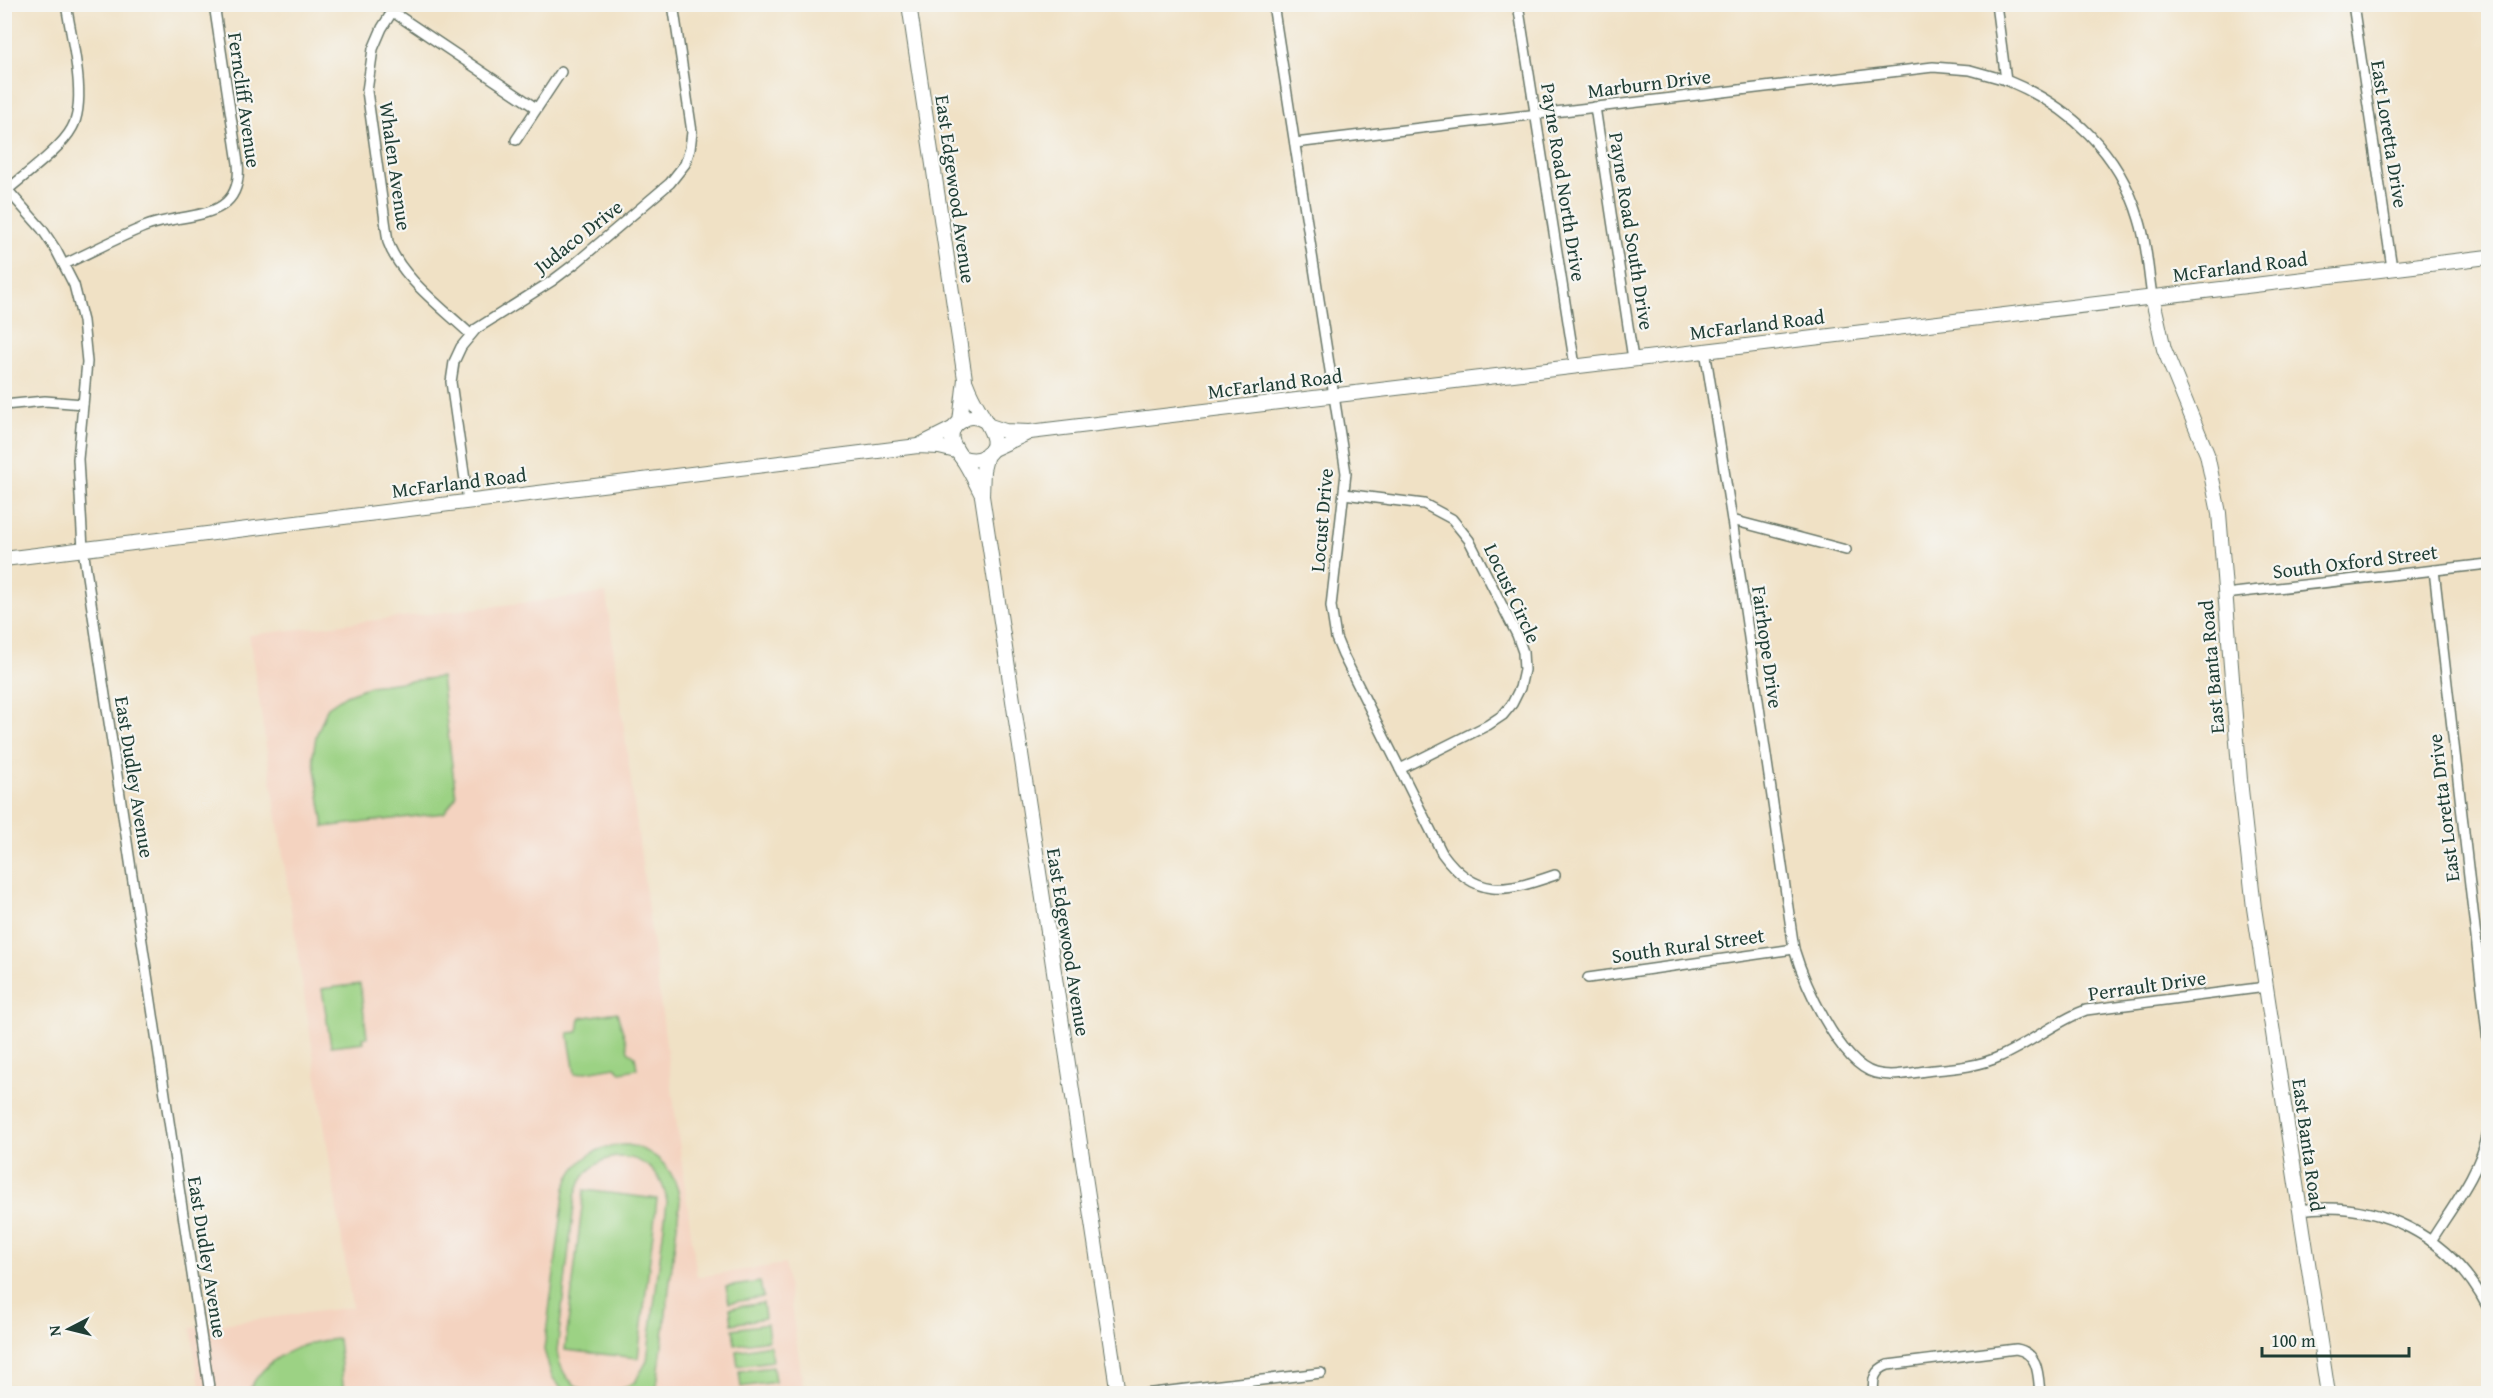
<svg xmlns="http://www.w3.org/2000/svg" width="2493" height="1398" font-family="'Gentium Book Plus',serif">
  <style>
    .built { fill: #f4d3c0 }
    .green { fill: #9cd284; stroke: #5e885c; stroke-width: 1.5 }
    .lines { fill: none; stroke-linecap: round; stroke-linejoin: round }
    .street-casing { stroke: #687667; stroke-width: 12 }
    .secondary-casing { stroke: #687667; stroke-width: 16 }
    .street { stroke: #fff; stroke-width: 9 }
    .secondary { stroke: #fff; stroke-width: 14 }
    .labels { text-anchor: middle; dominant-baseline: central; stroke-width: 4.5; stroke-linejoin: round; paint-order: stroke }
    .street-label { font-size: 20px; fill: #1f3d34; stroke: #f6f6f2 }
  </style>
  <rect width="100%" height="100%" fill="#f6f6f2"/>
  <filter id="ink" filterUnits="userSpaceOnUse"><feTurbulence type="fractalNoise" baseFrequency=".0167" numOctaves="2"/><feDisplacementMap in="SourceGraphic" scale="12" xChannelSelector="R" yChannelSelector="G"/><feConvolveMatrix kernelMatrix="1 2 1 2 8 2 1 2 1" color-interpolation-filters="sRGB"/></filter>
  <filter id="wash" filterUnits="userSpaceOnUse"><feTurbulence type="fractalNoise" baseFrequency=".008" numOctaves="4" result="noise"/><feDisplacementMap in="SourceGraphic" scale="24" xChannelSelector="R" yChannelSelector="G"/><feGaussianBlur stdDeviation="1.35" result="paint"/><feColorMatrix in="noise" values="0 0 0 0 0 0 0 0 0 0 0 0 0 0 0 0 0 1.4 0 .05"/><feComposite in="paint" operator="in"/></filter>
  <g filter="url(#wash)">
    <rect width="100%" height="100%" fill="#f0e1c5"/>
    <path class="built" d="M606,593L697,1277L785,1264L804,1393H201L191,1328L352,1307L249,635Z"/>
    <g class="green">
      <path d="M441,677L456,797L444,813L324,827L313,756L316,736L328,707L346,695L370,686Z"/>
      <path d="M360,984L367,1037L363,1038L364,1042L331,1046L322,989Z"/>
      <path d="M617,1012C620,1026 626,1037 628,1051L635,1056L637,1069L621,1072L615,1067L575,1074L568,1033L578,1032L580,1018Z"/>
      <path d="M628,1145C658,1151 676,1171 680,1201L656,1393H643V1391L640,1393H613L635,1382L647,1361L667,1202C660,1145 588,1141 575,1197L557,1351C560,1373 572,1388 593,1393H565L552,1377L544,1350L565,1188C575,1159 598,1144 628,1145Z"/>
      <path d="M584,1190L657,1199L638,1358L565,1350Z"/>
      <path d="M760,1282L763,1297L729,1303L726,1287Z"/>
      <path d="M763,1303L765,1318L732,1324L730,1308Z"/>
      <path d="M767,1324L769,1340L735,1345L733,1329Z"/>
      <path d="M338,1339L344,1393H248C263,1358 301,1341 338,1339Z"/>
      <path d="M770,1345L772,1361L738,1366L736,1351Z"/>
      <path d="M773,1367L775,1382L741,1387L739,1371Z"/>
    </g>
  </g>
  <g filter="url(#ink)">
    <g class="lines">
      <defs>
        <g id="street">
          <path d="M381,4L536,108"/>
          <path d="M397,4L382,28L373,49L367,91L388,242C400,277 444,309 470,334"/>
          <path d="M1273,4L1346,473L1331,606L1336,638L1343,655L1442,853C1476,900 1506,892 1555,875"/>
          <path d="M1518,4L1575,366"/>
          <path d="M1996,4L2006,80C2070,106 2119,152 2139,219C2147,243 2148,271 2152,296"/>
          <path d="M2353,4L2392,268"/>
          <path d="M1595,107L1633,359"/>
          <path d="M516,140L561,72"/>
          <path d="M1295,143L1933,67L1970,70L2006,80"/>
          <path d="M4,186L42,229L56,250L74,285L83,321L87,362L78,459L83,549L210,1394"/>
          <path d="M5,192C23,176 61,149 72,128C88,100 71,37 66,4"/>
          <path d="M65,264C91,252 117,238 144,227C182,211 244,225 238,163L214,4"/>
          <path d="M1705,350L1732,520L1794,949C1804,982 1839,1063 1875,1073C1893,1078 1915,1072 1934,1070C1957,1068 1980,1066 2001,1056C2031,1043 2056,1021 2086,1010L2266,987"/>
          <path d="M4,405L45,401L83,404"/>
          <path d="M1344,494L1424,504L1452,519L1469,540L1517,635L1523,652L1524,670L1520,688L1512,704L1503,715L1488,725L1400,769"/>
          <path d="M468,501L451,382L454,362L461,347L476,329L552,281L577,262L670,183L685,164L690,149L692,132L673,4"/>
          <path d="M1732,520L1846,550"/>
          <path d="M2434,570L2488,1042"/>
          <path d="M2225,594L2488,564"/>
          <path d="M1588,978L1794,949"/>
          <path d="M2299,1210C2379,1199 2451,1236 2488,1308"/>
          <path d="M2431,1241C2452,1207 2480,1172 2488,1133"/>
          <path d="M1144,1394L1321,1373"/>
          <path d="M1874,1394C1872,1380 1874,1370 1888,1365L2016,1349C2039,1353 2038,1374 2040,1394"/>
        </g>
        <g id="secondary">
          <path d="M909,4L965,379L960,422"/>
          <path d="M2152,296L2164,349L2207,454L2219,513L2240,780L2254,908L2328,1394"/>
          <path d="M990,426L1005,431L1030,432L2488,257"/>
          <path d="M920,445L954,428"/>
          <path d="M991,450L1028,433"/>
          <path d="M987,454L983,470L982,496L1118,1394"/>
          <path d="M961,457C969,460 976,461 984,457C1004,445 988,427 981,413C975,403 970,394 966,383"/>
          <path d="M981,493C976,483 971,473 965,463C957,450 940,433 963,420C970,415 978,417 985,421"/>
          <path d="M4,559L918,446L939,447L956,451"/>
        </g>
      </defs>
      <use href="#street" class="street-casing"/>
      <use href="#secondary" class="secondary-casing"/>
      <use href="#street" class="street"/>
      <use href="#secondary" class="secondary"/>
    </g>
  </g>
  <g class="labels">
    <g class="street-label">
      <text transform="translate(1649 83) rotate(-7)">Marburn Drive</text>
      <text transform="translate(245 100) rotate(82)">Ferncliff Avenue</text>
      <text transform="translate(2390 134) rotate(81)">East Loretta Drive</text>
      <text transform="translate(396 166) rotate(82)">Whalen Avenue</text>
      <text transform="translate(1564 182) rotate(81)">Payne Road North Drive</text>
      <text transform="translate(956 189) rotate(82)">East Edgewood Avenue</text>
      <text transform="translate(1632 231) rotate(81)">Payne Road South Drive</text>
      <text transform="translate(578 236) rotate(-38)">Judaco Drive</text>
      <text transform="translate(2240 266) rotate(-7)">McFarland Road</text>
      <text transform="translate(1757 324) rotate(-7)">McFarland Road</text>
      <text transform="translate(1275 383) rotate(-7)">McFarland Road</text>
      <text transform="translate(459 482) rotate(-7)">McFarland Road</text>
      <text transform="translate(1321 520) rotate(-85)">Locust Drive</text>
      <text transform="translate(2355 561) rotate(-7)">South Oxford Street</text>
      <text transform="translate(1513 593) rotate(65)">Locust Circle</text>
      <text transform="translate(1768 647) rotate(82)">Fairhope Drive</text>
      <text transform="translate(2211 667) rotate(-95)">East Banta Road</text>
      <text transform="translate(135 777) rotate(81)">East Dudley Avenue</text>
      <text transform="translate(2443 808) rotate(-97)">East Loretta Drive</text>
      <text transform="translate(1069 942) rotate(81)">East Edgewood Avenue</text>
      <text transform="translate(1688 945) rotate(-8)">South Rural Street</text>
      <text transform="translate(2147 985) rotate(-8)">Perrault Drive</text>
      <text transform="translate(2309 1145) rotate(82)">East Banta Road</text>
      <text transform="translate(208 1257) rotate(81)">East Dudley Avenue</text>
    </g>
  </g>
  <rect width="2493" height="1398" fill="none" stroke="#f6f6f2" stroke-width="24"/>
  <g transform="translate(69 1329) rotate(263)" stroke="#f6f6f2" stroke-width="4.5" paint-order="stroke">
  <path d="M0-4.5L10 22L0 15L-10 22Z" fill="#1f3d34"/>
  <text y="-9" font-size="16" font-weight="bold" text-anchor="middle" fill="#1f3d34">N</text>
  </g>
  <path d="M2262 1347v9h147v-9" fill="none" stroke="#1f3d34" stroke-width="3"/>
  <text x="2271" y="1347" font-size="18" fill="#1f3d34" stroke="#f6f6f2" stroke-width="4.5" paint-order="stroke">100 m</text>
</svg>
